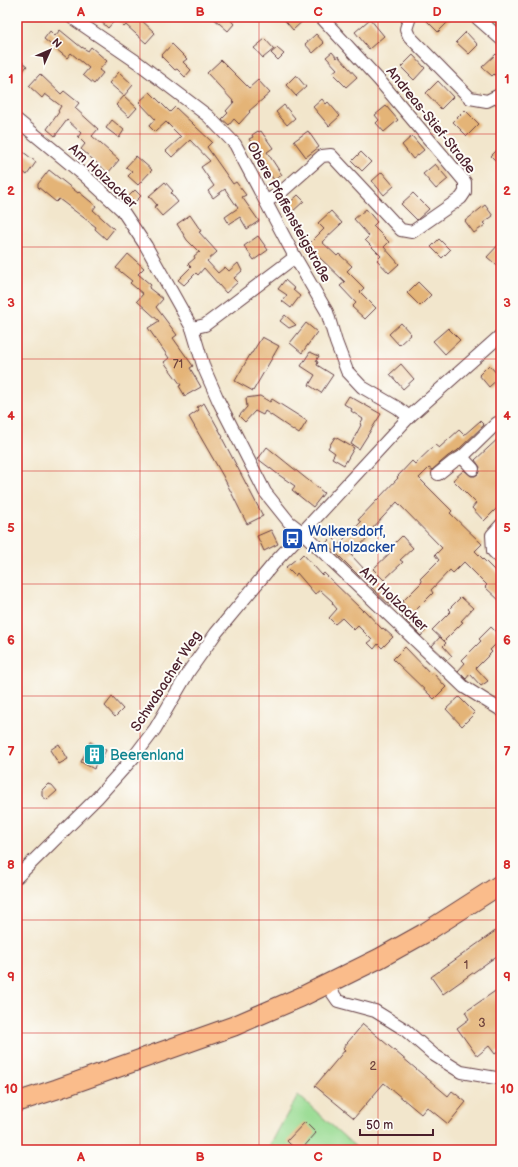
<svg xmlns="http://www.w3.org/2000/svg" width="518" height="1167" font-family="'Balsamiq Sans',sans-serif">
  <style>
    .green { fill: #99db93; stroke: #727d5f }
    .building { fill: #e4b477 }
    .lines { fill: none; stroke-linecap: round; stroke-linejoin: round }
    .minor-casing { stroke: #633d43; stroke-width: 14 }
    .primary-casing { stroke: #633d43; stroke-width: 21 }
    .minor { stroke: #fff; stroke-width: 12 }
    .primary { stroke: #fabc8b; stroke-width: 19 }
    .grid { fill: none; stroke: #d62828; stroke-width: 1; stroke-opacity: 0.55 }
    .labels { text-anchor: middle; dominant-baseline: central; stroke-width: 4; stroke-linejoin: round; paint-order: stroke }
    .number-label { font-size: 12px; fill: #70443e }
    .street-label { font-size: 14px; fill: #4a1f2b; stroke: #fdfcf7 }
    .transit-label { font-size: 14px; fill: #164399; stroke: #fdfcf7; text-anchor: start }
    .culture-label { font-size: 14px; fill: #0d838f; stroke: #fdfcf7; text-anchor: start }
    .neatline { fill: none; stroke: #d62828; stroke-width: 1.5 }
    .grid-label { font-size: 13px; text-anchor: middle; font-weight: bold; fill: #d62828 }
  </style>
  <rect width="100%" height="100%" fill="#fdfcf7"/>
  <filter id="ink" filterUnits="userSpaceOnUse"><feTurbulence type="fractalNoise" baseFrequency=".025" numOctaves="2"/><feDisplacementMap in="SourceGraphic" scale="8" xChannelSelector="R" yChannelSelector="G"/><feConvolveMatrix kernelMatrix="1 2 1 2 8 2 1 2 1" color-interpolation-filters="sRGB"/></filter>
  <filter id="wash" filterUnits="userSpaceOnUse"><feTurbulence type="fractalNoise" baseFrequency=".012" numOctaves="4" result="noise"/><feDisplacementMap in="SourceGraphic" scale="16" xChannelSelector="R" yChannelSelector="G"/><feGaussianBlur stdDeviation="0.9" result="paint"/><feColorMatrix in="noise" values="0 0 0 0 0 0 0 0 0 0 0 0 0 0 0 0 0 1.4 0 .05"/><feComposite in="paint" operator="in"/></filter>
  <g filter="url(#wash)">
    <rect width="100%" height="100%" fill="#f2e6cc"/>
    <g class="green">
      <path d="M488,17H501V29Z"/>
      <path d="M298,1095L359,1150H267Z"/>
    </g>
    <g id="blocks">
      <g class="building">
        <path d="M96,17H138L155,33L146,43L126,25L124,27L116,19L108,28Z"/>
        <path d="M212,17H228L234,24L228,31Z"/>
        <path d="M282,17H307L293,30Z"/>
        <path d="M423,17H453L438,32Z"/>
        <path d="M370,19L384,36L369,49L355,32Z"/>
        <path d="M60,30L82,48V47L88,51L91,47L107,61L99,70L103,73L94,84L83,75L89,68L71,53L67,58L44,39L50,31L55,36Z"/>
        <path d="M466,32L478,45L469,54L456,42Z"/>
        <path d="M316,34L324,43L313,53L305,44Z"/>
        <path d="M265,39L274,49L263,58L254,48Z"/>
        <path d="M172,44L187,59L183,62L191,70L185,77L177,69L175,70L161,56Z"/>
        <path d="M277,48L284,54L278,60L271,53Z"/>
        <path d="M332,52L337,58L338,56L357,77L346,87L332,73L337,69L326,57Z"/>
        <path d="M496,54L501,59V80L494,74L492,76L482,67Z"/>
        <path d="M413,55L425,68L414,80L401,67Z"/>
        <path d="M17,58L27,66L17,78Z"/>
        <path d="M221,60L249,88L258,80L270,93L249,111L250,112L239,124L234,119L229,125L222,119L228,113L226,111L234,102L207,73Z"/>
        <path d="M119,72L133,85L124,96L109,83Z"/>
        <path d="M40,74L61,94L64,91L79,103L75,108L98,129L92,136L119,160L108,173L81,149L85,144L78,137L81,133L67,120L55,136L47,129L59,112L58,111L61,106L45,94L42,98L29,86Z"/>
        <path d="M296,75L306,87L296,96L286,85Z"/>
        <path d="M438,81L453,97L441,109L426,93Z"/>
        <path d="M150,92L170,112L175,107L212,142L207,147L233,184L236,182L246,195L242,197L259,221L247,229L240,217L229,224L225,217L238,208L225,189L213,198L208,191L214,186L201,167L210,161L190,140L172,157L166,151L181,137L166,122L155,132L149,126L155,119L139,102Z"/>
        <path d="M124,96L137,108L129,117L116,105Z"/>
        <path d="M322,99L326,104L328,102L340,116L329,126L313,107Z"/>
        <path d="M284,105L295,118L287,125L276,112Z"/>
        <path d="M386,106L398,120L384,132L376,123L379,120L375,115Z"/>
        <path d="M465,110L479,124L467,136L453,122Z"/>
        <path d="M112,120L124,130L119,138L106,128Z"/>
        <path d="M258,131L259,132L261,131L273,148L267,152L282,175L274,180L266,168L267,167L249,139L253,137L252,135Z"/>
        <path d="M308,131L319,147L306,157L294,141Z"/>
        <path d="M412,136L424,150L413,159L402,145Z"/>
        <path d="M501,146V166L491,156Z"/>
        <path d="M17,147L36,162L27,175L17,167Z"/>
        <path d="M361,152L371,162L362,171L352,161Z"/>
        <path d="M136,156L152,170L138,185L128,176L132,172L126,167Z"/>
        <path d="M435,164L448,179L436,189L423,174Z"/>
        <path d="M49,170L78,193L79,192L96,206L93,210L114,229L106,239L95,229L96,227L59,199L56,202L38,187V184Z"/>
        <path d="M382,172L394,186L384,195L372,181Z"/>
        <path d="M165,182L173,191L171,193L178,202L162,216L154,207L157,205L149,196Z"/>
        <path d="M135,190L141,196L134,203L128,197Z"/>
        <path d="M413,193L429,209L417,220L401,204Z"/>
        <path d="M298,195L304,201L291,213L285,207Z"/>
        <path d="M485,205L493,216L483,223L485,225L474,233L465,221Z"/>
        <path d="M366,209L377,222L373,226L389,242L384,247L399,264L389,273L377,260L381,256L365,240L369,236L354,219Z"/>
        <path d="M331,211L342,223L322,242L337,256L339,254L352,266L347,271L364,288L360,292L376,308L365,319L352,307L356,303L340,286L345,282L319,257L316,261L304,249L324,229L318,223Z"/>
        <path d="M190,215L201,231L199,232L217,252L207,261L218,273L225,267L229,271L238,263L242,271L234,278L238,282L226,293L204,268L198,275L196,273L184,285L178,280L191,267L188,264L195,258L194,256L199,252L200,253L187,240L177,224Z"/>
        <path d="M258,236L268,250L254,260L244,246Z"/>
        <path d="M439,239L450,250L442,258L431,247Z"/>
        <path d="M501,242V269L487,257Z"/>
        <path d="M128,254L144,268L138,274L151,285L149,288L163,299L156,307L177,335L173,338L193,366L190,368L201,387L185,396L179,386L181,385L164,362L169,358L148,328L159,321L137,301L143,294L130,283L132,281L116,268Z"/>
        <path d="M285,280L295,289L293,290L300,296L291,308L282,301L287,295L278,289Z"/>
        <path d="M418,282L431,295L420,306L407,293Z"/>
        <path d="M285,315L296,325L289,328L280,321Z"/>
        <path d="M306,323L317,332L302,353L290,343Z"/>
        <path d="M401,323L411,334L399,345L389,334Z"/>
        <path d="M448,328L460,340L445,354L433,341Z"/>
        <path d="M262,337L279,346L253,391L235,381L251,353H252Z"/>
        <path d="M310,352L319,356L316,361L318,362L317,365L333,375L321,393L309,385L315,375L301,366Z"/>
        <path d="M401,364L414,379L403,389L390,374Z"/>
        <path d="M489,365L500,377L489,387L479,375Z"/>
        <path d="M260,396L270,402L272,399L307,421L299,434L265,411L263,415L255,411L245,422L239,416L247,407L246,398Z"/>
        <path d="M349,396L381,414L359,449L351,444L361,425L360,424L363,419L351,411L352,409L344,404Z"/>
        <path d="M204,403L223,437L222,438L263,516L247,524L223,476L189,417L199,410L197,407Z"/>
        <path d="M480,421L484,425L457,451L448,456L432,470L429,468L419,478L452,511L450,513L482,544L475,551L501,577V602L485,587L487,585L464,562L453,573L450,570L431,590L433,593L413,613L402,602L422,582L420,579L439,560L435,555L442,548L397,502L370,531L372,533L351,555L366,571L360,577L326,543L332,537L339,544L361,522L358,520L398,478L397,477L412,461L415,464L435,445L439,448L459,430L464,435Z"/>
        <path d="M501,436V504L484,521L472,508L476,503L453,480L464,470L471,476H475L478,474L480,467L475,460Z"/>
        <path d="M335,437L354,448L344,465L332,458L335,453L328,448Z"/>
        <path d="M267,447L324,493L313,507L292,490L295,486L279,475L258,459Z"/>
        <path d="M271,530L278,544L264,551L257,536Z"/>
        <path d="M402,536L413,548L400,560L403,562L384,580L373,569L392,551L389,549Z"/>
        <path d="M303,554L322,575L324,573L363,611L364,610L382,629L383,628L393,637L382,648L378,644L374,649L368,643L372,640L358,626L354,630L342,618L335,624L329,618L337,609L332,603L333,602L320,590L315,594L297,573L295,576L286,567L296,559L297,560Z"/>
        <path d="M376,581L396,601L391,606L371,587Z"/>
        <path d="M461,597L473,608L461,621L463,622L444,641L432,630L451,611L449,609Z"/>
        <path d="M407,611L426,630L421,636L402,617Z"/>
        <path d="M491,627L501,637V639L490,650L492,652L476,668L488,681L481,686L470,674L466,679L458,671L465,663L462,660L481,641L479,639Z"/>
        <path d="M440,637L446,643L443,646L452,656L447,660L432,646Z"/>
        <path d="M405,647L431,674L433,673L446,687L434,699L393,659Z"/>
        <path d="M112,697L123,709L115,717L105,706Z"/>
        <path d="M459,697L475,713L462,726L446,709Z"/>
        <path d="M90,742L106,750L101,760L97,759L94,769L81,762Z"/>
        <path d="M59,744L68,759L59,764L50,750Z"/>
        <path d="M48,784L52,785L57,791L47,800L42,796V790Z"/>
        <path d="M501,927V953L443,994L431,977Z"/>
        <path d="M501,987V1050L495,1054L489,1046L477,1056L457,1028L469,1019L465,1012Z"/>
        <path d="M363,1024L448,1096L452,1091L466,1102L448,1124L427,1107L421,1114L384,1083L354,1118L315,1086L345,1050L343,1048Z"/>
        <path d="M305,1122L316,1133L301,1150H296L287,1141Z"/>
      </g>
    </g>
  </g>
  <g filter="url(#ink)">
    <use href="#blocks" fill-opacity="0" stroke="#633d43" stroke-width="1"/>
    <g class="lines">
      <defs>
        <g id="minor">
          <path d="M71,17L137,62L208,116L235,144L295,257L327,312L336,342L347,371L362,387L398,408L409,417"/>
          <path d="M410,17L406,29L409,36L470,98L487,101L501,94"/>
          <path d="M476,17L501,39"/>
          <path d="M17,120L85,176L122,210L146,246L192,328L204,368L219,402L265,492L289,522L302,532L464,687L501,710"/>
          <path d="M266,201L279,194L322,156L331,155L401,230L412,232L461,198L465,192V182L379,80L321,17"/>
          <path d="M192,328L205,325L295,257"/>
          <path d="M462,457L473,469"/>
          <path d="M438,474L453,462L462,457L497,423H501"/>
          <path d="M501,525L492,535L493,551L501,559"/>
          <path d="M17,877L97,798L133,758L155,729L189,671L216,633L275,562L409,417L501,335"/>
          <path d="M327,985L338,1001L375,1011L404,1029L434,1055L461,1072L496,1078L501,1077"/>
        </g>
        <path id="primary" d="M17,1102L57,1089L234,1026L301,997L380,958L423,934L501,884"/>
      </defs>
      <use href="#minor" class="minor-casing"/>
      <use href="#primary" class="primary-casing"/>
      <use href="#minor" class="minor"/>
      <use href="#primary" class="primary"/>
    </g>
  </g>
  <path class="grid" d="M140,17V1150M259,17V1150M378,17V1150M17,134H501M17,247H501M17,359H501M17,471H501M17,584H501M17,696H501M17,808H501M17,920H501M17,1033H501"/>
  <defs>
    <symbol id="bus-square" viewBox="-11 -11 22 22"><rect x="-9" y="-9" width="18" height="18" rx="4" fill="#1a4fb4" stroke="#fdfcf7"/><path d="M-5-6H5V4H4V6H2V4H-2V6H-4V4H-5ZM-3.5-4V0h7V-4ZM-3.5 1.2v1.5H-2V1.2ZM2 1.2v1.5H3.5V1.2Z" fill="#fff"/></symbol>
    <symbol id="building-square" viewBox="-11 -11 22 22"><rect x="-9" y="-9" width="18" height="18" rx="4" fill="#0f9aa8" stroke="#fdfcf7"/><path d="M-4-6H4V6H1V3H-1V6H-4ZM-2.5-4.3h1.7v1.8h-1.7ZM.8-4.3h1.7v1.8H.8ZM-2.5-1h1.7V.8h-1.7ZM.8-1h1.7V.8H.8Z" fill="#fff"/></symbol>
  </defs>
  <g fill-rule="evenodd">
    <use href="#bus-square" x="280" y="526" width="25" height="25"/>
    <use href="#building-square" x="82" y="742" width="25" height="25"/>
  </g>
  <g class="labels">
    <g class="number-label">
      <text x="178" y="364">71</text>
      <text x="466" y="965">1</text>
      <text x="482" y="1023">3</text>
      <text x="373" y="1066">2</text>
    </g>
    <g class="street-label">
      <text transform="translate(431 120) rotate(51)">Andreas-Stief-Straße</text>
      <text transform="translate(103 176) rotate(43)">Am Holzacker</text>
      <text transform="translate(289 212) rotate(61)">Obere Pfaffensteigstraße</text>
      <text transform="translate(394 599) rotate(43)">Am Holzacker</text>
      <text transform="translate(166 681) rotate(-57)">Schwabacher Weg</text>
    </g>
    <g class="transit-label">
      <text x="308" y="531">Wolkersdorf,<tspan x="308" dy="16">Am Holzacker</tspan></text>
    </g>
    <g class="culture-label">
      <text x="110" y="755">Beerenland</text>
    </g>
  </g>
  <rect width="518" height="1167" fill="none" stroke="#fdfcf7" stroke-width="44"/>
  <g transform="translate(50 50) rotate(45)" stroke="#fdfcf7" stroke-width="3" paint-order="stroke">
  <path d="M0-3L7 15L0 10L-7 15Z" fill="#4a1f2b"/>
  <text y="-6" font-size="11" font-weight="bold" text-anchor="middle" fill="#4a1f2b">N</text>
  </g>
  <path d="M360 1129v6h73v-6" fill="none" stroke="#4a1f2b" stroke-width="2"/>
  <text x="366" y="1129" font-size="12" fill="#4a1f2b" stroke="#fdfcf7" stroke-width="3" paint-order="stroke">50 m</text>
  <rect x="22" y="22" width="474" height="1123" class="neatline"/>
  <g class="grid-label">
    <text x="81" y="16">A</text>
    <text x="200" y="16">B</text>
    <text x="318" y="16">C</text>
    <text x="437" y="16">D</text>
    <text x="11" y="83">1</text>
    <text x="507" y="83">1</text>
    <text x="11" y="195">2</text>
    <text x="507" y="195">2</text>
    <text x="11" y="307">3</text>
    <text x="507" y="307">3</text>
    <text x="11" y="420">4</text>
    <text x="507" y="420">4</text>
    <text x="11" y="532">5</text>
    <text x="507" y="532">5</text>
    <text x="11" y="644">6</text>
    <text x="507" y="644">6</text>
    <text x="11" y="756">7</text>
    <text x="507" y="756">7</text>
    <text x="11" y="869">8</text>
    <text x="507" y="869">8</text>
    <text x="11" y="981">9</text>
    <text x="507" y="981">9</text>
    <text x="11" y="1093">10</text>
    <text x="507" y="1093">10</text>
    <text x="81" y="1161">A</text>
    <text x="200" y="1161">B</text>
    <text x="318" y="1161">C</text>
    <text x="437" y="1161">D</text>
  </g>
</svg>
